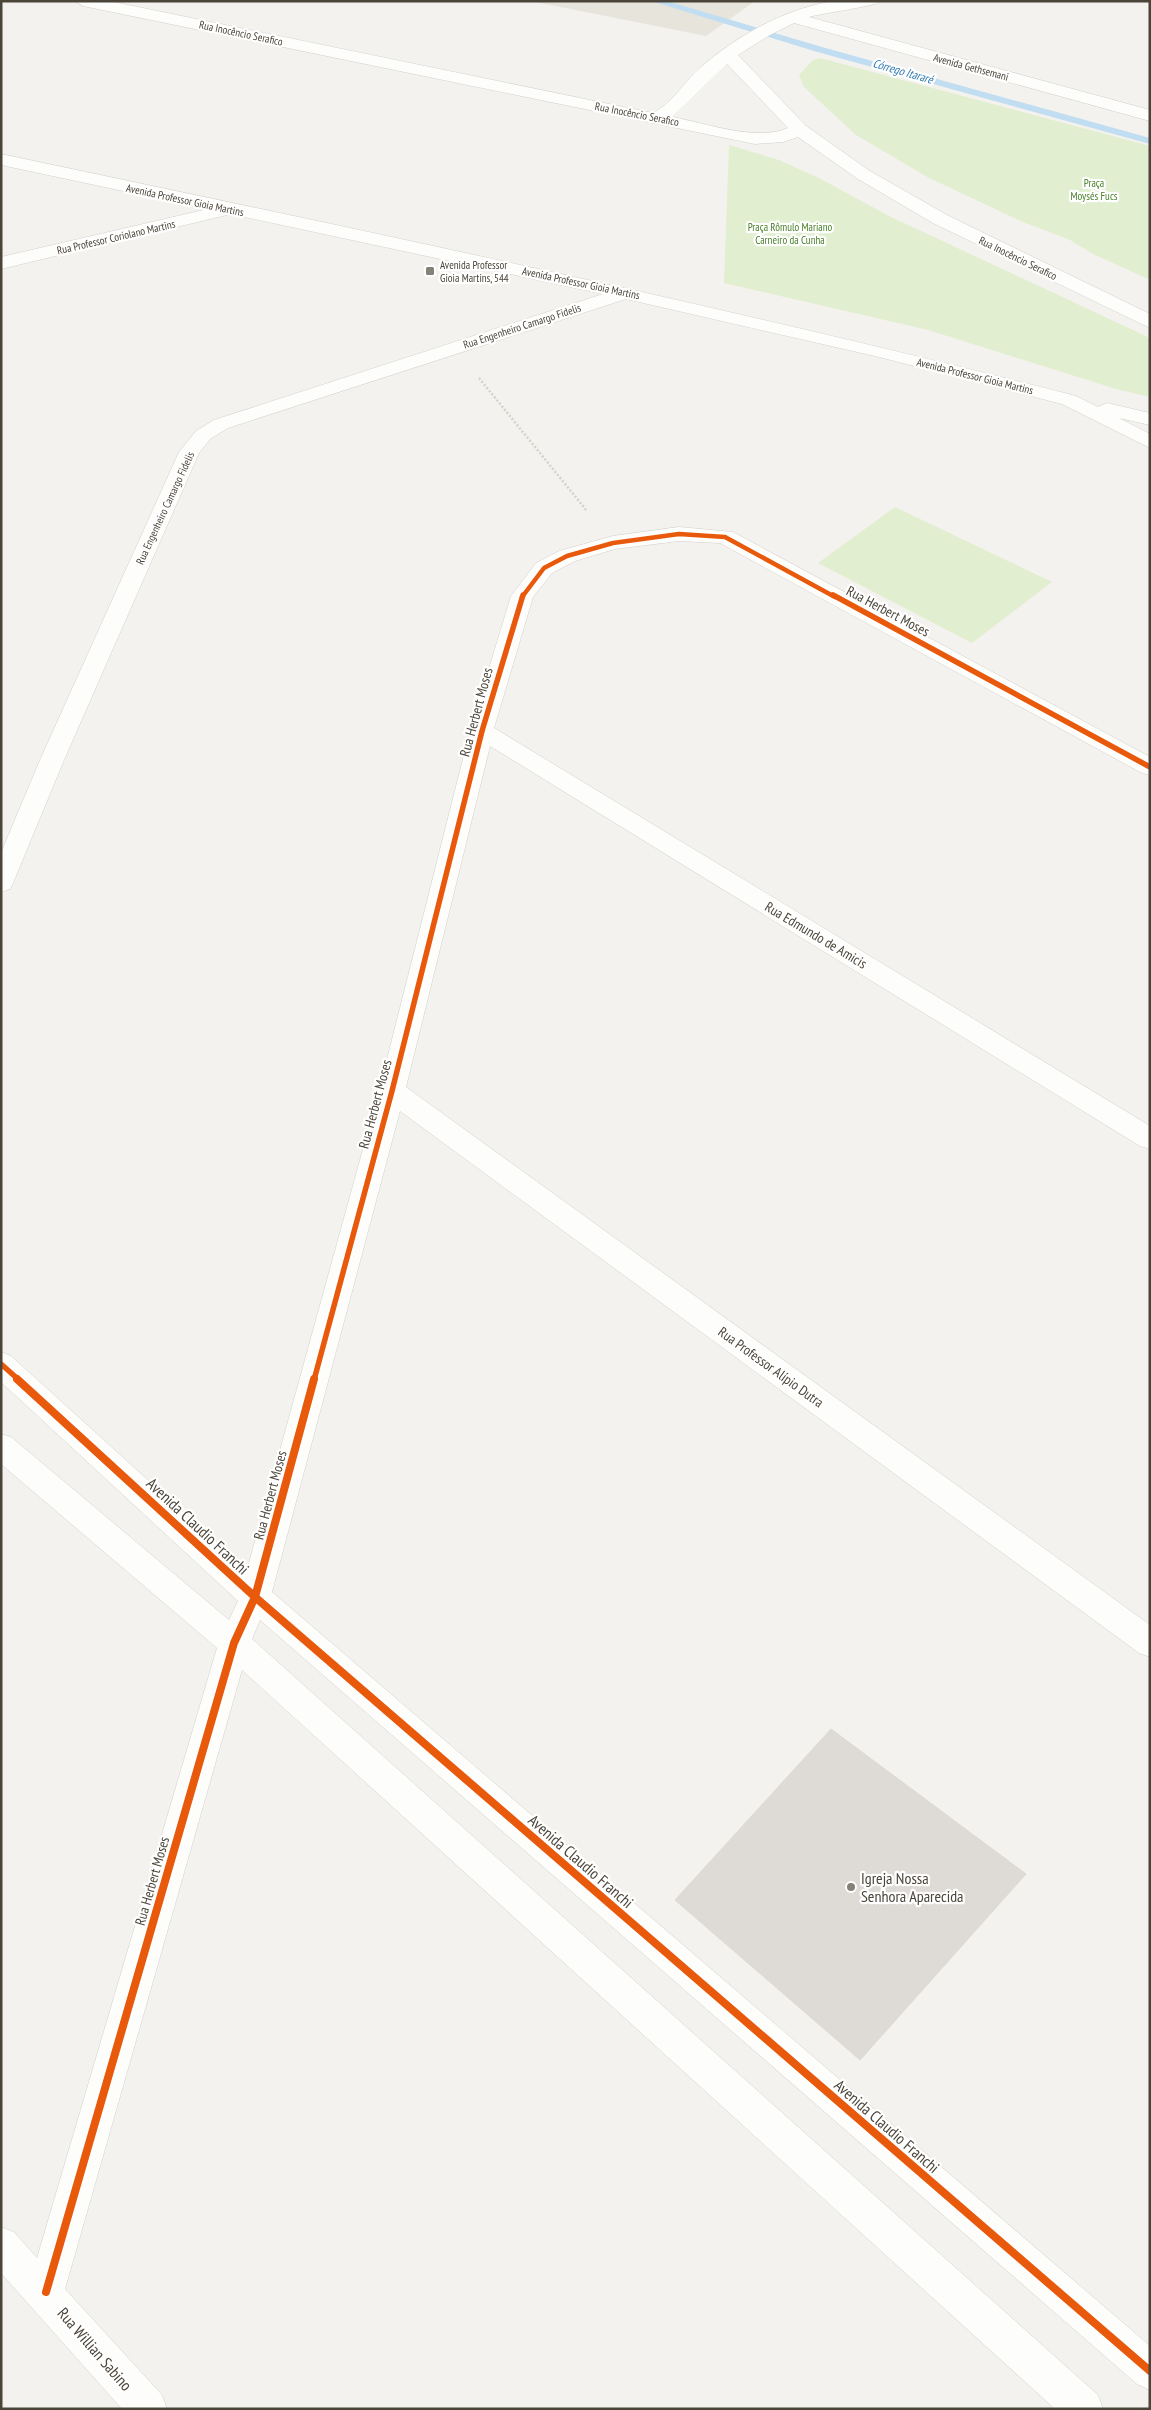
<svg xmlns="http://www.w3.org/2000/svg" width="1151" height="2410" font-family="'PT Sans Narrow',sans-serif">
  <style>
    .residential { fill: #e7e4dc }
    .green { fill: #e1eecf }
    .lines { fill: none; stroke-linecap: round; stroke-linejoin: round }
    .stream { fill: #c0ddf1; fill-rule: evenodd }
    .building { fill: #dedbd6; stroke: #dcd9d4 }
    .minor-casing { stroke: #d2d0cb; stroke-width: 1 }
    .path { stroke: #d3d2cc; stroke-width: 2.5; stroke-dasharray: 2 2; stroke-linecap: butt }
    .minor { fill: #fdfdfc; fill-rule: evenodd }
    .cycleway-far2-casing { stroke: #fff; stroke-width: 7 }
    .cycleway-far1-casing { stroke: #fff; stroke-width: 9 }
    .cycleway-casing { stroke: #fff; stroke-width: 11 }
    .cycleway-far2 { stroke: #e8590c; stroke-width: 4.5 }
    .cycleway-far1 { stroke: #e8590c; stroke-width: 5.5 }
    .cycleway { stroke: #e8590c; stroke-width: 8 }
    .poi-dot { fill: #868178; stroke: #fff; stroke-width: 2 }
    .labels { text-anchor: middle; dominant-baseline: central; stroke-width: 4.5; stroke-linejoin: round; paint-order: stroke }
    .far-street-label { font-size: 11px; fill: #4b4439; stroke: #fff }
    .far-park-label { font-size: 11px; fill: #4a7f2a; stroke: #fff }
    .far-poi-label { font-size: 11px; fill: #4b4439; stroke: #fff; text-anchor: start }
    .far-water-label { font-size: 12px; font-style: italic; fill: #2e7ab2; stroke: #fff }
    .street-label { font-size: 14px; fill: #4b4439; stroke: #fff }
    .near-street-label { font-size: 16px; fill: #4b4439; stroke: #fff }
    .near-poi-label { font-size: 16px; fill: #4b4439; stroke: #fff; text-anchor: start }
  </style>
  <rect width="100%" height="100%" fill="#f4f2ee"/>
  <path class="residential" d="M530,1H755L706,36Z"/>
  <g class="green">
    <path d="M820,58L1150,146V280L1093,254L1070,240L1023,222L929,178L856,135L804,87L799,75L813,60Z"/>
    <path d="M729,145L779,160L819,178L889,216L1150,338V397L1116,389L928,330L724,283Z"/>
    <path d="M895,507L1052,582L972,643L818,563Z"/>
  </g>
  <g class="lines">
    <path class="stream" d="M651,1H667L822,47L1150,138V144L814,51Z"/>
  </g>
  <path class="building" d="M831,1729L1026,1874L860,2060L675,1900Z"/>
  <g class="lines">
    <defs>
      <g id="minor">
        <path d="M75,1H109L653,113C673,103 683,83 700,68C735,37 781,11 828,2C844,0 864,1 881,1C878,6 822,13 809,17L1150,110V121L794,23L770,35L738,55L806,126L870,171L947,215L1150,314V328L933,223L858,179L798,137L783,142L755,144L83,6ZM727,64L788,128C756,142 706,123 672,117Z"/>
        <path d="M1,154C361,230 720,305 1076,396L1098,407L1107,403L1150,413V425L1119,418L1150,434V448L1062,404L879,357L626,299L228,428L210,439L199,453L64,760L13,883L10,889L1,892V853L40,760L179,452L196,431L214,420L603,294L231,214L1,269V257L208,209L1,165Z"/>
        <path d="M679,527L733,532L1150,757V775L1142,773L720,543L679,541L615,549L575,561L552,573L533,597L494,728L1150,1126V1149L1140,1146L490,746L406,1087L1150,1625V1657L1139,1653L400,1111L272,1592L1150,2346V2390L1137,2384L260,1620L252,1639L1098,2395L1103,2409H1055L242,1670L65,2289L162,2395L167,2409H122L1,2273V2227L14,2232L37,2258L217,1648L1,1464V1434L11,1437L229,1620L238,1601L1,1382V1352L11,1356L247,1570L379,1091L470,731L511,596L536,563L559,551L613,536Z"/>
      </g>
    </defs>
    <use href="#minor" class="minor-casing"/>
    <path class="path" d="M479,378L587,511"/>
    <use href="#minor" class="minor"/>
    <defs>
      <path id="cycleway-far2" d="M522,597L544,568L567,556L613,543L679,534L725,537L835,597"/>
      <g id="cycleway-far1">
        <path d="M833,595L1150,767"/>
        <path d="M1,1364L19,1380"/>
        <path d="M314,1380L392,1091L482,731L523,595"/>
      </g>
      <g id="cycleway">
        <path d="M17,1379L255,1597L1150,2371"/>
        <path d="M46,2292L234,1643L255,1597L314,1379"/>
      </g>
    </defs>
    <use href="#cycleway-far2" class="cycleway-far2-casing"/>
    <use href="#cycleway-far1" class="cycleway-far1-casing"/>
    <use href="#cycleway" class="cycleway-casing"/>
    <use href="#cycleway-far2" class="cycleway-far2"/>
    <use href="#cycleway-far1" class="cycleway-far1"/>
    <use href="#cycleway" class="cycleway"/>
  </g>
  <g class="poi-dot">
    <rect x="425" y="266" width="10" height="10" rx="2.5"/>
    <circle cx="851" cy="1887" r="5"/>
  </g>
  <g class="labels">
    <g class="far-street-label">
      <text transform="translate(241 33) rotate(12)">Rua Inocêncio Serafico</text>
      <text transform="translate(971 67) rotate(15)">Avenida Gethsemani</text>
      <text transform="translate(637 114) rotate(11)">Rua Inocêncio Serafico</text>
      <text transform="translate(185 200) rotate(12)">Avenida Professor Gioia Martins</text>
      <text transform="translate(116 237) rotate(-13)">Rua Professor Coriolano Martins</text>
      <text transform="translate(1018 258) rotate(26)">Rua Inocêncio Serafico</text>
      <text transform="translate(581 283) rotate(12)">Avenida Professor Gioia Martins</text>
      <text transform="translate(522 326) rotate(-18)">Rua Engenheiro Camargo Fidelis</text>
      <text transform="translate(975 376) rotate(14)">Avenida Professor Gioia Martins</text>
      <text transform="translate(165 508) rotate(-65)">Rua Engenheiro Camargo Fidelis</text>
    </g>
    <g class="far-park-label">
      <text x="1094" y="183">Praça<tspan x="1094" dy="13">Moysés Fucs</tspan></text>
      <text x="790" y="227">Praça Rômulo Mariano<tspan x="790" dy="13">Carneiro da Cunha</tspan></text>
    </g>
    <g class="far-poi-label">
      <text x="440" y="265">Avenida Professor<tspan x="440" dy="13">Gioia Martins, 544</tspan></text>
    </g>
    <g class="far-water-label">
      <text transform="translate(903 71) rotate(16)">Córrego Itararé</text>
    </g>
    <g class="street-label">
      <text transform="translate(888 611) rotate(28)">Rua Herbert Moses</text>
      <text transform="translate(476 712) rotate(-75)">Rua Herbert Moses</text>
      <text transform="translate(816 935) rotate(31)">Rua Edmundo de Amicis</text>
      <text transform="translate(375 1104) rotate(-75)">Rua Herbert Moses</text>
      <text transform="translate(771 1367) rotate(36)">Rua Professor Alípio Dutra</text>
      <text transform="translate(270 1495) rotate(-75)">Rua Herbert Moses</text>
      <text transform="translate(152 1881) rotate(-74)">Rua Herbert Moses</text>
    </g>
    <g class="near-street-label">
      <text transform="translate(198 1526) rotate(43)">Avenida Claudio Franchi</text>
      <text transform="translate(581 1861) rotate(41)">Avenida Claudio Franchi</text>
      <text transform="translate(887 2126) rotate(41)">Avenida Claudio Franchi</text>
      <text transform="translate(95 2349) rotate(49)">Rua Willian Sabino</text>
    </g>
    <g class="near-poi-label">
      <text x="861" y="1878">Igreja Nossa<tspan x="861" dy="18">Senhora Aparecida</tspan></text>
    </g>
  </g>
  <rect width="1151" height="2410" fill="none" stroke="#4b4439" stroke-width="5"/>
</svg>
